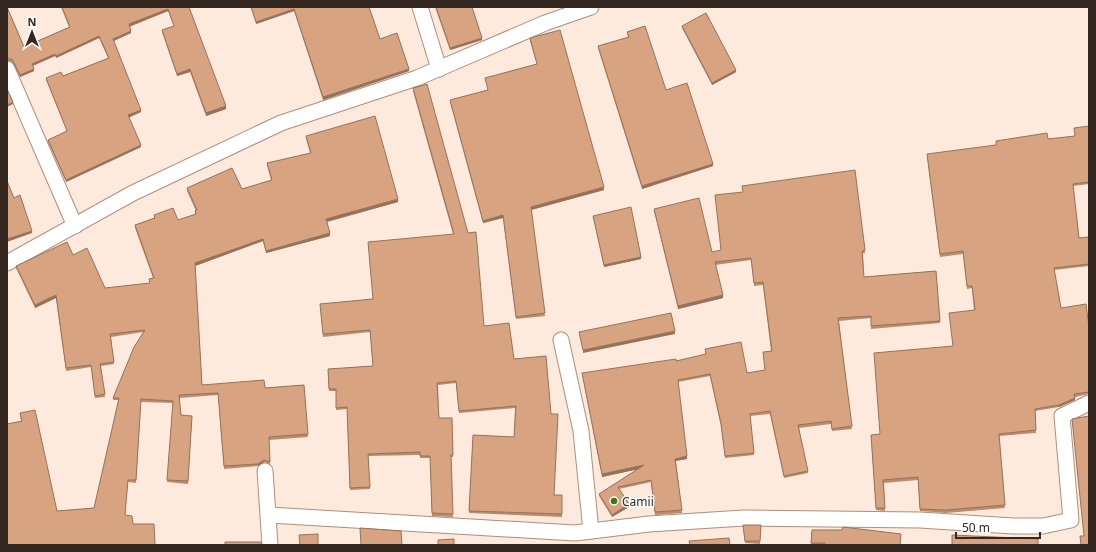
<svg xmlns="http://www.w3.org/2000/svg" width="1096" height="552" font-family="'Noto Sans',sans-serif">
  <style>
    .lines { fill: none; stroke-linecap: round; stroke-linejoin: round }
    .minor-casing { stroke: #ad8f7b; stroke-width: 17 }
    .minor { stroke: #fff; stroke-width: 15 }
    .wall { fill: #ba8c6e }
    .shaded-wall { fill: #97725a }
    .building { fill: #d8a380; stroke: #97725a }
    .poi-dot { fill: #387917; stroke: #fcfcfc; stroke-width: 1.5 }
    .labels { text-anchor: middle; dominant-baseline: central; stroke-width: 3; stroke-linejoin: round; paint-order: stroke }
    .poi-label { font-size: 12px; fill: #34271f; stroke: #fcfcfc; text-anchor: start }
  </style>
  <rect width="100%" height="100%" fill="#feeadd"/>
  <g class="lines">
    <defs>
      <g id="minor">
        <path d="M420,7L439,69"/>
        <path d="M7,69L75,226"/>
        <path d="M7,263L133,193L281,123L417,78L545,23L591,7"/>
        <path d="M561,340L581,431L591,531"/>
        <path d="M265,471L270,545"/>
        <path d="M269,515L575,533L649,524L744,518L920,520L1013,526H1043L1071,520L1062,416L1089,403"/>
      </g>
    </defs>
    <use href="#minor" class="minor-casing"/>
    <use href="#minor" class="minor"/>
  </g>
  <g class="wall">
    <path d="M7,7L24,47L69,27L61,7H189L226,109L206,116L190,72L177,76L162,32V30L174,26L168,11L129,26L131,33L114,41L141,112L129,117L141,147L66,182L48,142V140L67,131L46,80V78L63,76L108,58L99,38L56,58L55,56L33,66L34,71L20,77L12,62L7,61Z"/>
    <path d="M251,7H369L380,39L409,71L323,100L294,11L256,24Z"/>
    <path d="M435,7H472L482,40L450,50Z"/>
    <path d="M682,26L736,72L712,85L682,28Z"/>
    <path d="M627,32L666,90L713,166L642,189L598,48V46L628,37Z"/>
    <path d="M530,38L604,190L531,210L545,316L516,319L503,218L483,223L450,102V100L488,90L485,78L537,64L530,41Z"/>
    <path d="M413,88L484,326L514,359L554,495H562V517L469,513L473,435L514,437L515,408L459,413L456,383L438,385L439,418H452L453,457H451L453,517L432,516L430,458H420V455L368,456L370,489L350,490L347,409L336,410V391H329L328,369L373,366L370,332L323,337L320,304L372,299L453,234L413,91Z"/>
    <path d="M1089,126V184L1073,186L1079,238L1089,237V266L1054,270L1061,308L1089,327V394L1075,397V400L1059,407L1035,411L1036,433L999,436L1005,508L946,513L920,511L918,480L884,483L885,511L876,510L871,435L880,434L953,346L974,310L972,288L967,289L963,254L940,257L927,156L1075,136Z"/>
    <path d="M306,136L398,202L327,222L330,236L266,253L263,241L195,266L202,385L265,388L304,385L308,437L269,440L270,464L264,462L258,466L224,469L218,395L179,398L181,415L192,416L188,484L167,482L173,403L141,402L136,483L128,482L125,515L7,545L21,421L20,413L57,511L94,508L119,400H113V398L143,332L111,337L114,364L101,366L105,397L95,398L91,367L66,371L56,298L35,308L16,268V266L73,255L105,288L150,283L153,278L135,228V225L154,218V215L178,220L195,214V211H196L187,191V188L242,189L271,180L267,165V163L310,153L306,138Z"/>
    <path d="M654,209L712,252L865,250V253H863L864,277L936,271L940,323L871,329V318L839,321L852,429L832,431L831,424L799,428L808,473L784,478L770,414L750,416L754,455L725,458L721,426L710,376L678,382L687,459L676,461L682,513L655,515L651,482L619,489L629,507L612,517L599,496V494L638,469L602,477L582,373L676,361L706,355L705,349L747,373L765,370L771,351L763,285L754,286L751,260L715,265L723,298L678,309L654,211Z"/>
    <path d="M593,216L641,259L604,267Z"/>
    <path d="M761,525L760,544L745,543L743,527Z"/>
    <path d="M812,530L901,536L900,545H811Z"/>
  </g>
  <g class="shaded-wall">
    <path d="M168,9V11L129,27V24Z"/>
    <path d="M294,9V11L256,24V22Z"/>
    <path d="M131,31V33L113,41V39Z"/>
    <path d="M99,36V38L56,58V56Z"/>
    <path d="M482,38V40L450,50V48Z"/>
    <path d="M55,54V56L32,66V64Z"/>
    <path d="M34,69V71L20,77V75Z"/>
    <path d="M190,69V72L177,76V74Z"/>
    <path d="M409,69V71L323,100V97Z"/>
    <path d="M736,70V72L712,85V83Z"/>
    <path d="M13,102V104L7,107V105Z"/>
    <path d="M226,106V109L206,116V113Z"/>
    <path d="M141,110V112L128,118V115Z"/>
    <path d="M141,145V147L66,182V180Z"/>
    <path d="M713,164V166L642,189V186Z"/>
    <path d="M604,187V190L531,210V207Z"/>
    <path d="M398,199V202L326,222V219Z"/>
    <path d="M503,215V218L483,223V221Z"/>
    <path d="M32,231V233L7,242V239Z"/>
    <path d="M330,233V236L266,253V251Z"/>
    <path d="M263,239V241L195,266V263Z"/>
    <path d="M641,257V259L604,267V265Z"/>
    <path d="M56,295V298L35,308V305Z"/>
    <path d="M723,295V298L678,309V306Z"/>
    <path d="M675,331V334L583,353V350Z"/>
    <path d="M1075,398V400L1059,407V405Z"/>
    <path d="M687,456V459L675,461V459Z"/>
    <path d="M264,460V462L258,466V464Z"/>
    <path d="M644,465V468L602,477V474Z"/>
    <path d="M629,504V507L612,517V515Z"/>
  </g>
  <g class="building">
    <path d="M7,7L24,47L70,27L62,7H189L226,106L206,113L190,69L177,74L162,30L174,26L168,9L129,24L131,31L113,39L141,110L128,115L141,145L66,180L48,140L67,131L46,78L61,72L63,76L109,58L99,36L56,56L55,54L32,64L34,69L20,75L12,59H7Z"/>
    <path d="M251,7H369L380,39L397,33L409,69L323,97L294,9L256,22Z"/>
    <path d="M436,7H472L482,38L450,48Z"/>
    <path d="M706,13L736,70L712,83L682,26Z"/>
    <path d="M645,26L666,90L687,83L713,164L642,186L598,46L629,37L627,32Z"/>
    <path d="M560,30L604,187L531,207L545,313L516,317L503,215L483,221L450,100L488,90L485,78L537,64L530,38Z"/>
    <path d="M427,84L468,233L476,232L484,326L509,323L514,359L546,356L551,414H558L554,495H562V514L469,511L473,435L514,437L516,406L459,411L456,381L437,383L439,418H452L453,455H451L453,514L432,513L430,456H420V452L368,454L370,487L350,488L347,407L336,408V389H329L328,369L373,366L370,330L323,334L320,304L373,299L368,242L454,234L413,88Z"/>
    <path d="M7,89L13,102L7,105Z"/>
    <path d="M375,116L398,199L326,219L330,233L266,251L263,239L195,263L202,385L264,380L265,388L304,385L308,434L269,437L270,462L264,460L258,464L224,466L218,393L179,395L181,415L192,416L188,481L167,480L173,401L141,399L136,480H128L125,515L132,516L133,524H154L155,545H7V424L22,421L20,413L35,410L57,511L94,508L119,398H113L134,347L145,330L110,334L114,362L100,364L105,394L95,396L91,365L66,368L56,295L35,305L16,266L67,242L73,255L87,248L105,288L150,283L149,279L154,278L135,225L155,218L154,215L173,208L178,220L196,214L195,211L197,210L187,188L232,168L242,189L272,180L267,163L311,153L306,136Z"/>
    <path d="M1089,126V182L1073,184L1079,238L1089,237V264L1054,268L1061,308L1086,304L1089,327V392L1074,394L1075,398L1059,405L1035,409L1036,430L999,434L1005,505L946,510L920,509L918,477L883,480L885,508H876L871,435L880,434L874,353L953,346L949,313L975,310L972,286H967L963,251L940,254L927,154L996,145V141L1047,133L1048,139L1075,136L1074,128Z"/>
    <path d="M855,170L865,250L862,251L864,277L936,271L940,321L871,326V316L838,318L852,426L832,429L831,421L798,425L808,471L784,476L770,411L750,414L754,453L725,456L721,424L710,374L678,380L687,456L675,459L682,510L655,512L651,480L618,487L629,504L612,515L599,494L644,465L602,474L582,373L676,359V361L706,354L705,349L741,342L747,373L765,370L763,352L772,351L763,282L754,283L751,258L715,262L723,295L678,306L654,209L699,198L712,252L721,250L715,195L743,192L742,186Z"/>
    <path d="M7,181L14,198L20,195L32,231L7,239Z"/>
    <path d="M631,207L641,257L604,265L593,216Z"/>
    <path d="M671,313L675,331L583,350L579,332Z"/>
    <path d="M1089,416V545H1081L1080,536H1084L1072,419Z"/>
    <path d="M743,525H761L760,541H745Z"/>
    <path d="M843,527L901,534L900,545H825V543H811L812,530H842Z"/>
    <path d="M360,528L401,531L402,545H361Z"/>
    <path d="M318,534V545H300L299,535Z"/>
    <path d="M952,535L1038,539V545H952Z"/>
    <path d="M729,538L730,545H690L689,541Z"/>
    <path d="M454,539V545H438V540Z"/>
    <path d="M225,542H261L262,545H225Z"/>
  </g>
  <circle class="poi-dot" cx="614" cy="501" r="4"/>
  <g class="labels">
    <g class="poi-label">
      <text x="622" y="501">Camii</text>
    </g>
  </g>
  <rect width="1096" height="552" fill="none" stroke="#34271f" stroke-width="16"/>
  <g transform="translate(32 32)" stroke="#fcfcfc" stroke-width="3" paint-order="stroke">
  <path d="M0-3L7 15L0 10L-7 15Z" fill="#34271f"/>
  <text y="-6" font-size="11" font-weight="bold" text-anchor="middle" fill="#34271f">N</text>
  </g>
  <path d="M956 532v6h84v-6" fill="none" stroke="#34271f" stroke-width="2"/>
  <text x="962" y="532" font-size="12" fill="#34271f" stroke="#fcfcfc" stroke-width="3" paint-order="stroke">50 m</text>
</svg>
